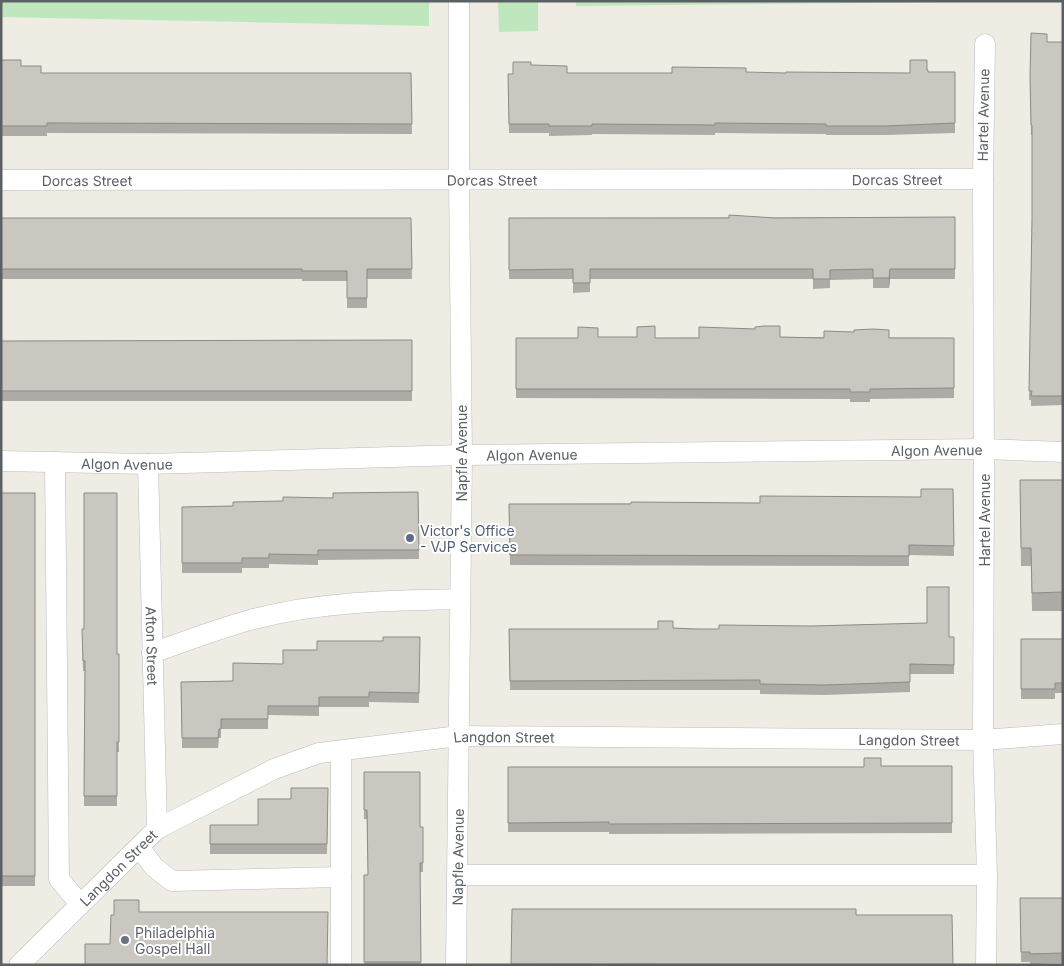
<svg xmlns="http://www.w3.org/2000/svg" width="1064" height="966" font-family="Inter,sans-serif">
  <style>
    .green { fill: #bfe7be }
    .lines { fill: none; stroke-linecap: round; stroke-linejoin: round }
    .minor-casing { stroke: #b8bbc0; stroke-width: 21 }
    .minor { stroke: #fff; stroke-width: 20 }
    .wall { fill: #aeaaa5 }
    .shaded-wall { fill: #8d8b86 }
    .building { fill: #cac6c0; stroke: #8d8b86 }
    .service-dot { fill: #5c6f8a; stroke: #fff; stroke-width: 2 }
    .worship-dot { fill: #6b7280; stroke: #fff; stroke-width: 2 }
    .labels { text-anchor: middle; dominant-baseline: central; stroke-width: 4; stroke-linejoin: round; paint-order: stroke }
    .street-label { font-size: 14px; fill: #5b6065; stroke: #fff }
    .service-label { font-size: 14px; fill: #4e5e75; stroke: #fff; text-anchor: start }
    .worship-label { font-size: 14px; fill: #5b616d; stroke: #fff; text-anchor: start }
  </style>
  <rect width="100%" height="100%" fill="#efece3"/>
  <g class="green">
    <path d="M1,1H429V26L1,17Z"/>
    <path d="M498,1H538V31L499,32Z"/>
    <path d="M576,1H1063L576,6Z"/>
  </g>
  <g class="lines">
    <defs>
      <g id="minor">
        <path d="M985,44L983,179L984,474L983,740L987,875L986,965"/>
        <path id="s1" d="M1,180L983,179"/>
        <path id="s2" d="M1,461L148,464L462,455L984,449L1063,452"/>
        <path d="M55,462L59,879L80,904"/>
        <path id="s3" d="M148,464L157,829"/>
        <path d="M152,653C187,641 222,627 258,618C324,601 392,601 460,599"/>
        <path d="M139,847L154,867L172,881L341,877"/>
        <path d="M458,875H987"/>
        <path id="s4" d="M19,965L157,829L274,769L319,753L459,736L983,740L1063,734"/>
        <path d="M341,965V751"/>
        <path id="s5" d="M456,965L462,455L459,180V1"/>
      </g>
    </defs>
    <use href="#minor" class="minor-casing"/>
    <use href="#minor" class="minor"/>
  </g>
  <g class="wall">
    <path d="M1047,42H1063V405L1031,406V400H1029L1032,219V135H1031L1030,76Z"/>
    <path d="M1,60L41,73H411L412,134L47,133V136H1Z"/>
    <path d="M531,65L567,73H910L927,70L928,72H955V133L885,135H826V134L715,133V135L592,134V135L549,136V133H509L508,74H513Z"/>
    <path d="M955,217V279H890L889,288H873V279L830,280V288L813,289V279H590V292L573,293V279H509V218Z"/>
    <path d="M1,218H411L412,279H367V308H347V281H302V279H1Z"/>
    <path d="M598,337L655,338L780,337L954,338V398L870,399V402H850V399L516,398V338H578Z"/>
    <path d="M412,340V401H1V341Z"/>
    <path d="M1020,480H1063V611H1032L1031,566H1021Z"/>
    <path d="M953,489L954,556L909,555V566L510,565L509,504L760,503L921,497Z"/>
    <path d="M418,492L419,559L318,560V565L269,564V568H242V573H182V507L233,506L283,501Z"/>
    <rect x="1" y="493" width="34" height="393"/>
    <path d="M673,628L954,637V674H910V692L825,695L760,694V690H510L509,629H658Z"/>
    <path d="M420,637L419,703L369,702V707H319V716L268,715V729H221V738H219L218,748H182L181,682L233,681L283,664L317,650L383,641Z"/>
    <path d="M82,638L117,654L119,752H117V806H84L85,671H83Z"/>
    <path d="M1021,639H1063V693H1055V699H1021Z"/>
    <path d="M881,766H952V833L609,834V832H508V767H864Z"/>
    <path d="M364,772L420,827L423,846V872H420L421,965H364V875H368L367,819H364Z"/>
    <path d="M328,788L327,854H210V825H258L291,799Z"/>
    <path d="M1020,898H1063V963L1030,964V962H1021Z"/>
  </g>
  <path class="shaded-wall" d="M890,269V279L889,288V278Z"/>
  <g class="building">
    <path d="M1031,33L1047,34V42H1063V396H1031L1032,391H1029L1032,219V125H1031L1030,76Z"/>
    <path d="M1,60H21V66H41V73H411L412,124L47,123V126H1Z"/>
    <path d="M910,60H927V70H928V72H955V123L885,126H826V124L715,123V125L592,124V126H549V124H509L508,74H513V62H531V65L567,66V73H672V67L746,68V72L786,73V72L910,73Z"/>
    <path d="M729,215L775,218L955,217V269H890L889,278H873V269L830,270V279H813V269H590V283H573V269L509,270V218H729Z"/>
    <path d="M1,218H411L412,269H367V298H347V271H302V269H1Z"/>
    <path d="M655,326V338H699V327L755,329V327L764,326H780V337L824,338V331L854,332V330L873,329L889,330V338H954V388L870,389V392H850V389H516V338H578V327L598,328V337H637V327Z"/>
    <path d="M412,340V391H1V341Z"/>
    <path d="M1020,480H1063V592L1032,593L1031,548H1021Z"/>
    <path d="M921,489H953L954,546L909,545V556L510,555L509,504H631V502L760,503V496L921,497Z"/>
    <path d="M418,492L419,550H318V555L269,554V558H242V563H182V507L233,506V502L283,501V497L333,498V493Z"/>
    <rect x="1" y="493" width="34" height="383"/>
    <path d="M84,493H117V654H119V742H117V796H84L85,661H83L82,629H84Z"/>
    <path d="M927,587H949V637H954V665L910,664V682L825,685L760,684V680L510,681L509,629H658V621H673V628L694,629H719V625L811,626L927,623Z"/>
    <path d="M383,637H420L419,693L369,692V697H319V706H268V719H221V729H219L218,738H182L181,682L233,681V663L283,664V650H317V641H383Z"/>
    <path d="M1021,639H1063V683H1055V689H1021Z"/>
    <path d="M864,758H881V766H952V823L609,824V822L508,823V767H864Z"/>
    <path d="M364,772H420V827H423V863H420L421,962H364V875H368L367,810H364Z"/>
    <path d="M291,788H328L327,844H210V825H258V799H291Z"/>
    <path d="M1020,898H1063V953L1030,954V952H1021Z"/>
    <path d="M114,900H139V912H328L327,965H85V944H110L111,915H114Z"/>
    <path d="M512,909H856V915H952L953,965L511,964Z"/>
  </g>
  <circle class="service-dot" cx="410" cy="538" r="5"/>
  <circle class="worship-dot" cx="125" cy="940" r="5"/>
  <g class="labels">
    <g class="street-label">
      <text transform="translate(983 115) rotate(-89)">Hartel Avenue</text>
      <text stroke="none"><textPath href="#s1" startOffset="86">Dorcas Street</textPath></text>
      <text stroke="none"><textPath href="#s1" startOffset="491">Dorcas Street</textPath></text>
      <text stroke="none"><textPath href="#s1" startOffset="896">Dorcas Street</textPath></text>
      <text stroke="none"><textPath href="#s2" startOffset="936">Algon Avenue</textPath></text>
      <text transform="translate(461 453) rotate(-90)">Napfle Avenue</text>
      <text stroke="none"><textPath href="#s2" startOffset="531">Algon Avenue</textPath></text>
      <text stroke="none"><textPath href="#s2" startOffset="126">Algon Avenue</textPath></text>
      <text transform="translate(984 520) rotate(-90)">Hartel Avenue</text>
      <text stroke="none"><textPath href="#s3" startOffset="182">Afton Street</textPath></text>
      <text stroke="none"><textPath href="#s4" startOffset="559">Langdon Street</textPath></text>
      <text stroke="none"><textPath href="#s4" startOffset="964">Langdon Street</textPath></text>
      <text stroke="none"><textPath href="#s5" startOffset="108">Napfle Avenue</textPath></text>
      <text stroke="none"><textPath href="#s4" startOffset="139">Langdon Street</textPath></text>
    </g>
    <g class="service-label">
      <text x="420" y="530">Victor's Office<tspan x="420" dy="16">- VJP Services</tspan></text>
    </g>
    <g class="worship-label">
      <text x="135" y="932">Philadelphia<tspan x="135" dy="16">Gospel Hall</tspan></text>
    </g>
  </g>
  <rect width="1064" height="966" fill="none" stroke="#5b6065" stroke-width="5"/>
</svg>
